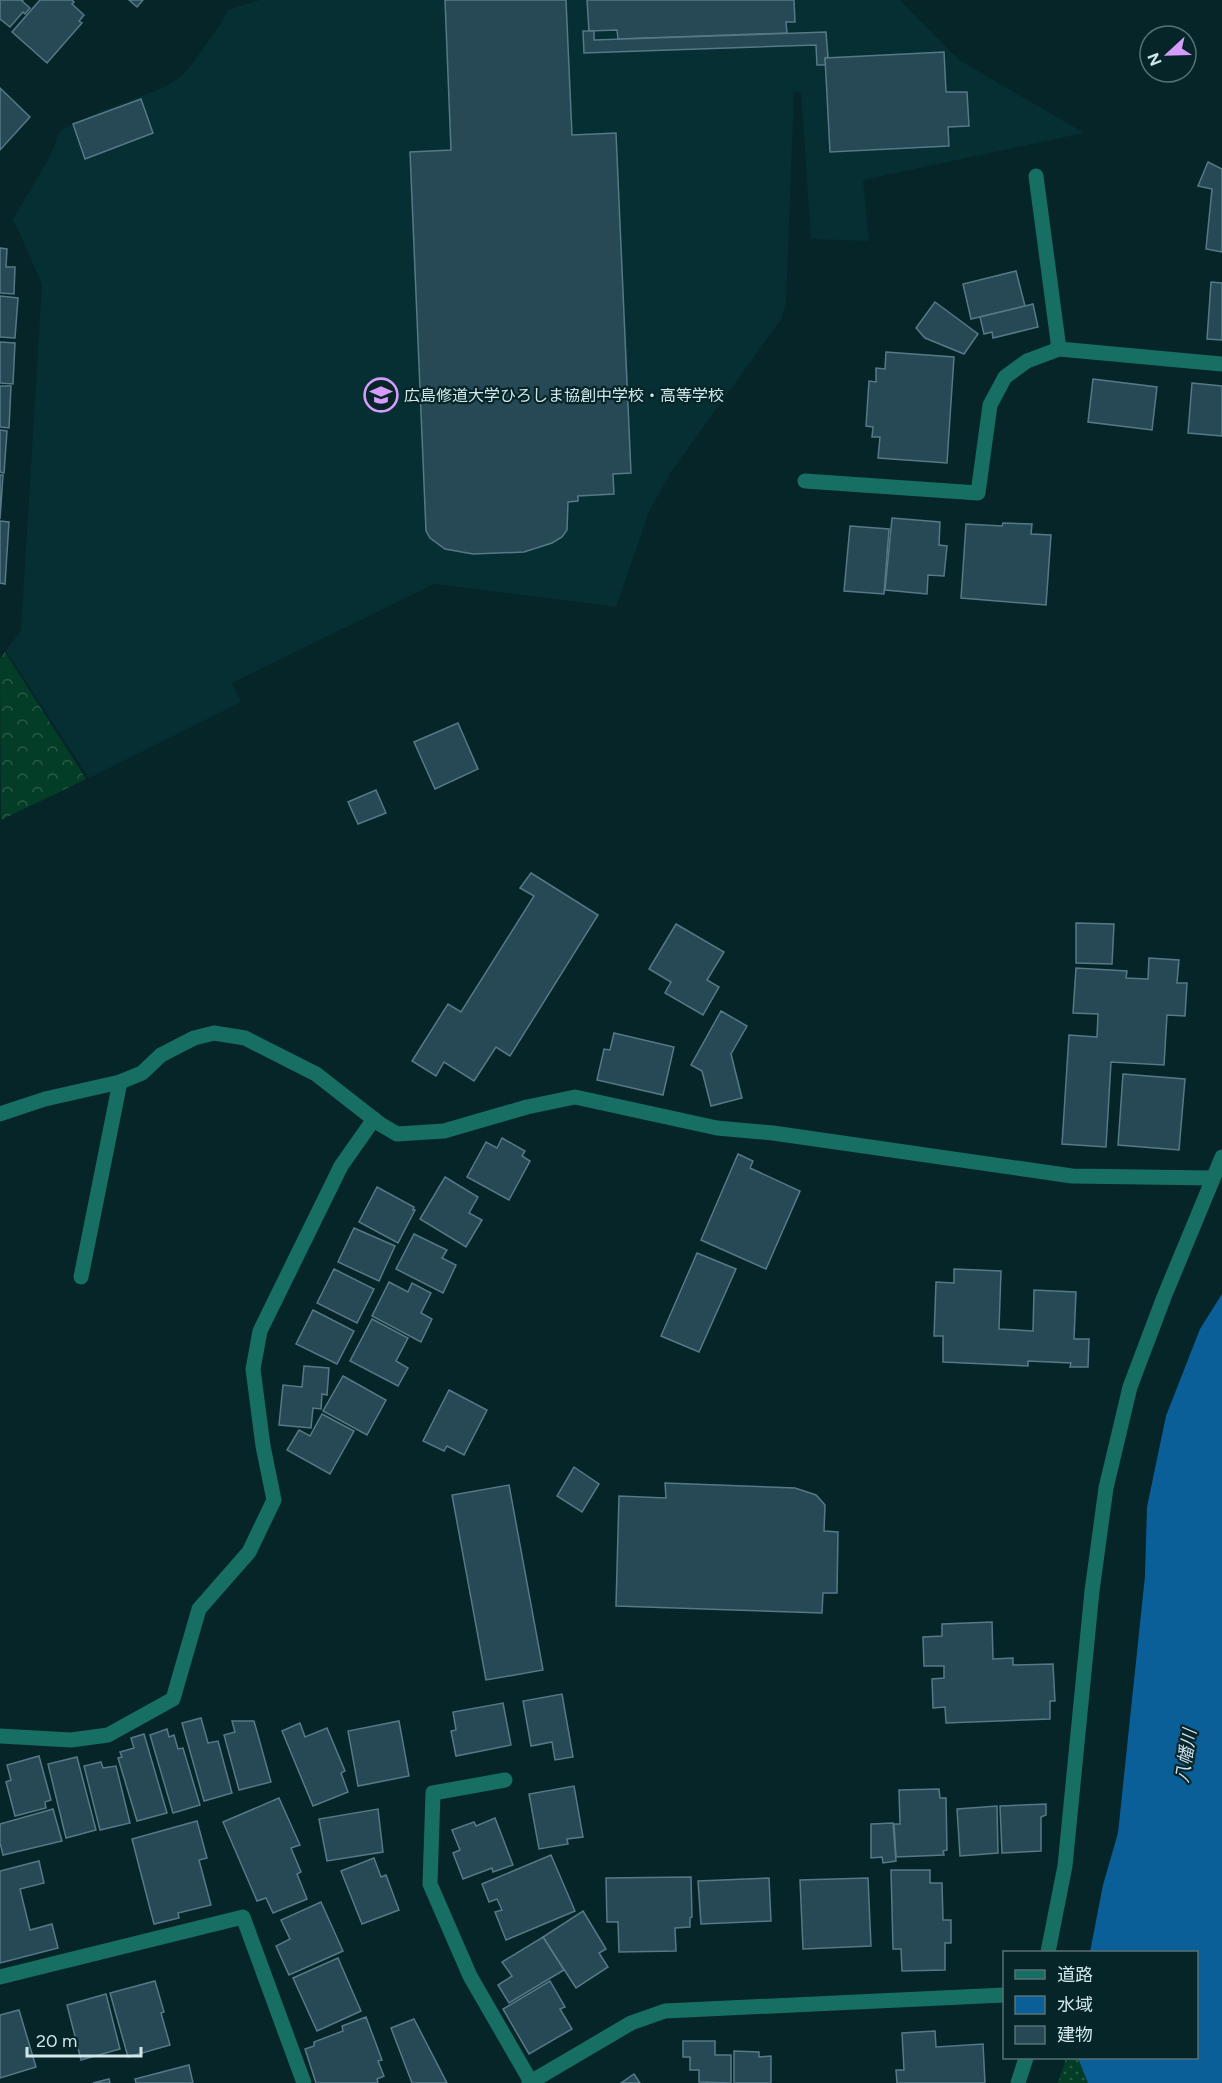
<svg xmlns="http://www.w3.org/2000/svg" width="1222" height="2083" font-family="Figtree,'Noto Sans JP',sans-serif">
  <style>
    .built { fill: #052f32 }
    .grass { fill: url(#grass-dots) }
    .forest { fill: url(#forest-crowns) }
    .water { fill: #0b5f98 }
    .building { fill: #274956; stroke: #567987; stroke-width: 1.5 }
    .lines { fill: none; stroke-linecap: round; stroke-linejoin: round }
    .minor { stroke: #176e63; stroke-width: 15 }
    .labels { text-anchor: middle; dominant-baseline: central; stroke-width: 4.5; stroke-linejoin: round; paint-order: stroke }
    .poi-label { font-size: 16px; fill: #d1e6e8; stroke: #062528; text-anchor: start }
    .water-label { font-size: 18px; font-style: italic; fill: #cbdded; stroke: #062528 }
  </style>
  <defs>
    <pattern id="grass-dots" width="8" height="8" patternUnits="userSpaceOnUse" patternTransform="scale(1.5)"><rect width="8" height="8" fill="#043d27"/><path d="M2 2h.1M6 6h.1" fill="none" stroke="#285946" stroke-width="1.8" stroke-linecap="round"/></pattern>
    <pattern id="forest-crowns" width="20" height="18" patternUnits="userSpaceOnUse" patternTransform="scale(1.5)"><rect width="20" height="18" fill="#043d27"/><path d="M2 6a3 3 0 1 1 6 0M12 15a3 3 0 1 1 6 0" fill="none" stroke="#285946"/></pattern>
  </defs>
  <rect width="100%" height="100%" fill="#062528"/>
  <path class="built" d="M260,0H900L959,60L1084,133L863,180L869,241L811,239L801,92H794L786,302L782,318L671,472L649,512L616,607L434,584L232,683L241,702L89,778L6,651L21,630L42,284L13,219L47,162L61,130L101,111L160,89L179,78L190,67L222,22L227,10Z"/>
  <path class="grass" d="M1066,2058H1078L1088,2083H1058Z"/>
  <path class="forest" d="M5,652L86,779L1,820L0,659Z"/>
  <path class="water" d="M1222,1294V2083H1088L1078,2058H1196V1952H1090L1103,1885L1118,1833L1145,1576L1147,1507L1166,1416L1200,1329Z"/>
  <g class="building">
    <path d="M0,0H23L22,1L30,8L25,14L23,12L10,27L0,19Z"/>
    <path d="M40,0H72L74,2L72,4L84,15L79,21L82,23L47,63L12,32Z"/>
    <path d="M129,0H143L137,7Z"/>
    <path d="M445,0H566L572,135L616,133L631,473L613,474L614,494L578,496V501L568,502L567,530L562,537L552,543L524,552L473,554L445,549L430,538L426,531L410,152L451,150Z"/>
    <path d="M587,0H794L795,22H786L787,33L618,39L617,30L589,31Z"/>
    <path d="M583,31H594V40L826,32L828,57L825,58L826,65H817L816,45L584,53Z"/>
    <path d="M944,52L946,92H967L969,126L948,127L949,146L830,152L825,58Z"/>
    <path d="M0,88L30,117L0,150Z"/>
    <path d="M141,99L153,133L85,159L73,124Z"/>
    <path d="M1208,162L1222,169V252L1206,249L1212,189L1198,186Z"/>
    <path d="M0,248L7,249L6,267H15L14,294L0,293Z"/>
    <path d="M1016,271L1025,306L971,319L963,284Z"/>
    <path d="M1211,282L1222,283V340L1207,339Z"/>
    <path d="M0,296L18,298L15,338L0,337Z"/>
    <path d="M935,302L978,334L964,354L925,338L916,328Z"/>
    <path d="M1033,304L1038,327L993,338L992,332L984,334L980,317Z"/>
    <path d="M0,342L15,343L13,384L0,383Z"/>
    <path d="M886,352L954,357L947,463L878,458L880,437H872L873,427L866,426L869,381L876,382V368L885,369Z"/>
    <path d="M1093,379L1157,387L1152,430L1088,422Z"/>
    <path d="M1192,383L1222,386V436L1188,433Z"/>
    <path d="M0,386H11L9,428L0,427Z"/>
    <path d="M0,430L7,431L4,473L0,472Z"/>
    <path d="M0,475H3L0,519Z"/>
    <path d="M892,518L940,522L939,545L947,546L944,576L928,575L927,594L885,590Z"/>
    <path d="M0,521L9,522L5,584L0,583Z"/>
    <path d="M1003,523L1032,524L1031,534L1051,535L1046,605L961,598L966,524L1002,526Z"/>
    <path d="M850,526L889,529L884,594L844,591Z"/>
    <path d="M458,723L478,769L435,789L414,742Z"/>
    <path d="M376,790L386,813L358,824L348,802Z"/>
    <path d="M531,873L598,915L510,1056L496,1047L474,1081L444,1062L436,1076L412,1061L448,1004L461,1012L534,896L520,888Z"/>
    <path d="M1076,923L1114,924L1112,964L1076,963Z"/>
    <path d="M676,924L724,952L707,980L719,987L703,1015L665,993L671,982L649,969Z"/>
    <path d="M1149,958L1179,960L1177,983H1187L1185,1016L1167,1015L1164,1065L1111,1062L1106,1147L1062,1144L1069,1035L1097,1037L1098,1014L1073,1013L1076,968L1127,971L1126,978L1148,979Z"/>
    <path d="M721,1011L747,1026L731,1054L742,1098L711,1106L702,1071L691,1065Z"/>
    <path d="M614,1033L674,1047L663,1095L597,1080L604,1049L610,1050Z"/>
    <path d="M1123,1074L1185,1079L1179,1150L1118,1145Z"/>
    <path d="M502,1138L525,1151L522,1156L530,1161L509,1200L467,1177L486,1142L497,1148Z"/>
    <path d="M738,1154L753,1161L750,1168L800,1191L766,1269L701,1240Z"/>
    <path d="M445,1177L478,1197L469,1213L482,1220L466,1247L420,1219Z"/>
    <path d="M377,1187L414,1207L413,1210H415L398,1243L359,1222Z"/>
    <path d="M354,1228L395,1246L379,1281L338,1262Z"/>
    <path d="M414,1234L447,1250L442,1258L456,1265L443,1293L396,1269Z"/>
    <path d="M697,1253L736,1269L699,1352L661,1336Z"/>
    <path d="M334,1269L374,1289L357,1323L317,1303Z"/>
    <path d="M954,1269L1001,1271L999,1329L1033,1331L1034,1290L1076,1292L1074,1339H1089L1088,1367H1070L1071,1363L1028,1361V1366L943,1362V1336H934L936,1282L954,1283Z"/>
    <path d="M389,1282L408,1292L412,1283L431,1293L421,1313L432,1319L421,1342L372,1316Z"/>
    <path d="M313,1310L354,1331L337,1364L296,1344Z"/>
    <path d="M372,1319L408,1338L396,1361L408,1368L398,1386L350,1361Z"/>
    <path d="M304,1366L329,1368L327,1395L322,1394L321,1409L313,1408L311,1428L279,1425L283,1385L302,1387Z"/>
    <path d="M343,1376L386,1400L367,1435L323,1411Z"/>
    <path d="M449,1390L487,1410L464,1455L447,1446L444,1451L423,1441Z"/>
    <path d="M322,1414L354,1431L330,1474L287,1450L299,1430L310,1436Z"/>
    <path d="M574,1467L599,1484L582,1512L557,1496Z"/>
    <path d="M665,1483L795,1488L816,1495L825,1505L824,1531L838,1532L837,1593H823L822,1613L616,1606L619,1496L666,1498Z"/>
    <path d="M509,1485L543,1670L486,1680L452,1495Z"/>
    <path d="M992,1622L993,1659L1013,1658V1665L1053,1664L1055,1701H1050V1719L946,1723L945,1707L933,1708L932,1679L944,1678V1666H924L923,1637L942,1636V1624Z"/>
    <path d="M562,1694L573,1757L555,1760L552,1742L531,1746L523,1701Z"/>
    <path d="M503,1703L511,1745L456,1756L451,1731L456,1730L453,1712Z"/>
    <path d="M201,1718L208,1743L218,1741L232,1793L204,1801L182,1723Z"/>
    <path d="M232,1721H254L271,1782L239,1790L224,1735L235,1732Z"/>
    <path d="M399,1721L409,1776L358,1786L348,1731Z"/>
    <path d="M300,1723L305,1737L327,1728L345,1771L341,1773L348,1792L313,1806L282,1731Z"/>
    <path d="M167,1729L169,1737L174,1735L178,1749L183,1748L200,1805L173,1813L150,1735Z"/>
    <path d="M144,1734L167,1813L137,1821L118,1758L122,1757L120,1752L134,1748L131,1738Z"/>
    <path d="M39,1756L51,1800L45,1802L46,1808L15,1816L6,1782L11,1780L7,1765Z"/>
    <path d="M77,1757L96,1830L66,1838L48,1764Z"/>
    <path d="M101,1762L103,1768L116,1766L130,1823L100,1830L84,1766Z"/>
    <path d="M574,1786L583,1837L567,1839L568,1844L539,1849L529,1794Z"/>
    <path d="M939,1789L940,1798H946L947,1850L943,1851L944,1855L896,1857L894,1824H900L899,1790Z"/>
    <path d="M279,1798L300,1845L291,1848L301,1872L297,1874L307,1899L273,1913L266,1898L257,1901L223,1822Z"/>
    <path d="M1046,1804V1815L1041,1817V1851L1002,1853L1000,1806Z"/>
    <path d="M997,1806L998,1853L960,1856L957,1809Z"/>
    <path d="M53,1809L62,1841L3,1855L0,1843V1824Z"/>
    <path d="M378,1809L383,1852L327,1861L319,1819Z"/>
    <path d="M495,1818L513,1865L493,1872L492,1868L463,1879L453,1853L460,1850L452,1830L474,1822L476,1826Z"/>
    <path d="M197,1821L207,1858L199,1860L211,1905L178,1913L179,1918L154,1924L132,1839Z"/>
    <path d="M893,1823L896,1861L883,1863L882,1857L871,1858V1824Z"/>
    <path d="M551,1855L575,1911L506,1940L495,1912L502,1910L497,1899L489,1902L482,1884Z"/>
    <path d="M374,1858L381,1877L386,1875L399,1910L362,1924L341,1871Z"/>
    <path d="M39,1861L44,1883L20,1889L30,1930L52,1924L58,1948L0,1963V1871Z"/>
    <path d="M891,1870H930V1883H942L943,1920H951V1943H945V1970L902,1971L901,1949H893Z"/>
    <path d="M691,1877L692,1917L690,1918V1927L675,1928L676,1951L619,1952L618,1922H607L606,1878Z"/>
    <path d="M769,1878L771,1921L701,1924L698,1881Z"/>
    <path d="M868,1878L871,1946L803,1949L800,1880Z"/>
    <path d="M321,1902L343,1951L289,1975L276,1946L290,1939L281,1920Z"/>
    <path d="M583,1911L606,1949L599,1953L608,1967L576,1988L543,1937Z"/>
    <path d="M543,1937L564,1970L509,2003L498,1985L512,1976L502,1962Z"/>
    <path d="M338,1958L361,2011L317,2031L293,1978Z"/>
    <path d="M155,1981L164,2012L161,2013L170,2045L128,2057L110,1993Z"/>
    <path d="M550,1981L565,2007L560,2009L572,2029L529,2054L503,2009Z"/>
    <path d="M106,1994L120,2049L81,2060L67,2005Z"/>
    <path d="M19,2010L36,2067L0,2078V2015Z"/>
    <path d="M366,2017L382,2060L378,2061L384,2076L377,2079L378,2083H316L305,2049L314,2046V2042L343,2031L342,2026Z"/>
    <path d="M414,2019L447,2083H412L391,2028Z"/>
    <path d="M935,2031L936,2047L983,2044L985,2083H897L896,2070H904L902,2033Z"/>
    <path d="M683,2041H715V2055H731V2083L699,2082V2070H690V2057H683Z"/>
    <path d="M734,2051L759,2052V2057L771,2056V2083H734Z"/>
    <path d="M189,2065L193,2083H136L135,2079Z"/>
    <path d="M634,2074L640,2083H621Z"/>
    <path d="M109,2079L110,2083H93Z"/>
  </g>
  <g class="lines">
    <g class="minor">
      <path d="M1036,176L1059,349"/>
      <path d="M805,481L978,493L990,405L1005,377L1027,361L1059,349L1222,364"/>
      <path d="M0,1114L45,1099L120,1082L142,1073L161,1055L194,1038L214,1033L245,1038L316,1074L380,1124L397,1134L444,1131L527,1107L575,1097L717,1128L773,1133L1072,1176L1212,1178"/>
      <path d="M81,1277L120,1082"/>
      <path d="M0,1736L71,1740L108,1735L173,1699L199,1609L249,1552L274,1500L263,1446L253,1369L260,1331L341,1166L374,1119"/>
      <path d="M505,1780L433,1793L430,1884L470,1976L531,2082"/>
      <path d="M1048,1952L1065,1866L1092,1591L1106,1488L1130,1387L1164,1297L1222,1157"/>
      <path d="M0,1977L243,1917L304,2083"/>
      <path d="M529,2083L631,2023L665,2011L1004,1995"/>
      <path d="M1018,2083L1026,2058"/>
    </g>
  </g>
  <defs>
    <symbol id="school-ring" viewBox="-11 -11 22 22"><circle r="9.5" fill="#062528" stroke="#d49cfb" stroke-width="1.5"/><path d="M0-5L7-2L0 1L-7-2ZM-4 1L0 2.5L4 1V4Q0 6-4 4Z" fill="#d49cfb"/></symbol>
  </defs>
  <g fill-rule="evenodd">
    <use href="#school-ring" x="362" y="376" width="38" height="38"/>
  </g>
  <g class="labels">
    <g class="poi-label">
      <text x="404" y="395">広島修道大学ひろしま協創中学校・高等学校</text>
    </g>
    <g class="water-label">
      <text transform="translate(1186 1756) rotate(-81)">八幡川</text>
    </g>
  </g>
  <rect x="1003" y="1951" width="195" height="108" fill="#062528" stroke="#577275" stroke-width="1.5"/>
  <rect x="1015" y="1970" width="30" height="9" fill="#176e63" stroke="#577275" stroke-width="1.5"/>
  <text x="1057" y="1981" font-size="18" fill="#d1e6e8">道路</text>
  <rect x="1015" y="1996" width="30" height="18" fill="#0b5f98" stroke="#577275" stroke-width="1.5"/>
  <text x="1057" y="2011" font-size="18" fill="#d1e6e8">水域</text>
  <rect x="1015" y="2026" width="30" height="18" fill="#274956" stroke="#577275" stroke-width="1.5"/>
  <text x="1057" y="2041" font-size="18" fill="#d1e6e8">建物</text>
  <g transform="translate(1168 54) rotate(248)"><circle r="28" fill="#062528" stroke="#577275" stroke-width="1.5"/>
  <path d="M0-4.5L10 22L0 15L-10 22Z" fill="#d49cfb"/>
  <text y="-9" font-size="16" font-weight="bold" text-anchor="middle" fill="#d1e6e8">N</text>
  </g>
  <path d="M27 2047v9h114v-9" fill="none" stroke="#d1e6e8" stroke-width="3"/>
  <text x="36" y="2047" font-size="18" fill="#d1e6e8" stroke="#062528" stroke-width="4.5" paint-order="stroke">20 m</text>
</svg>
